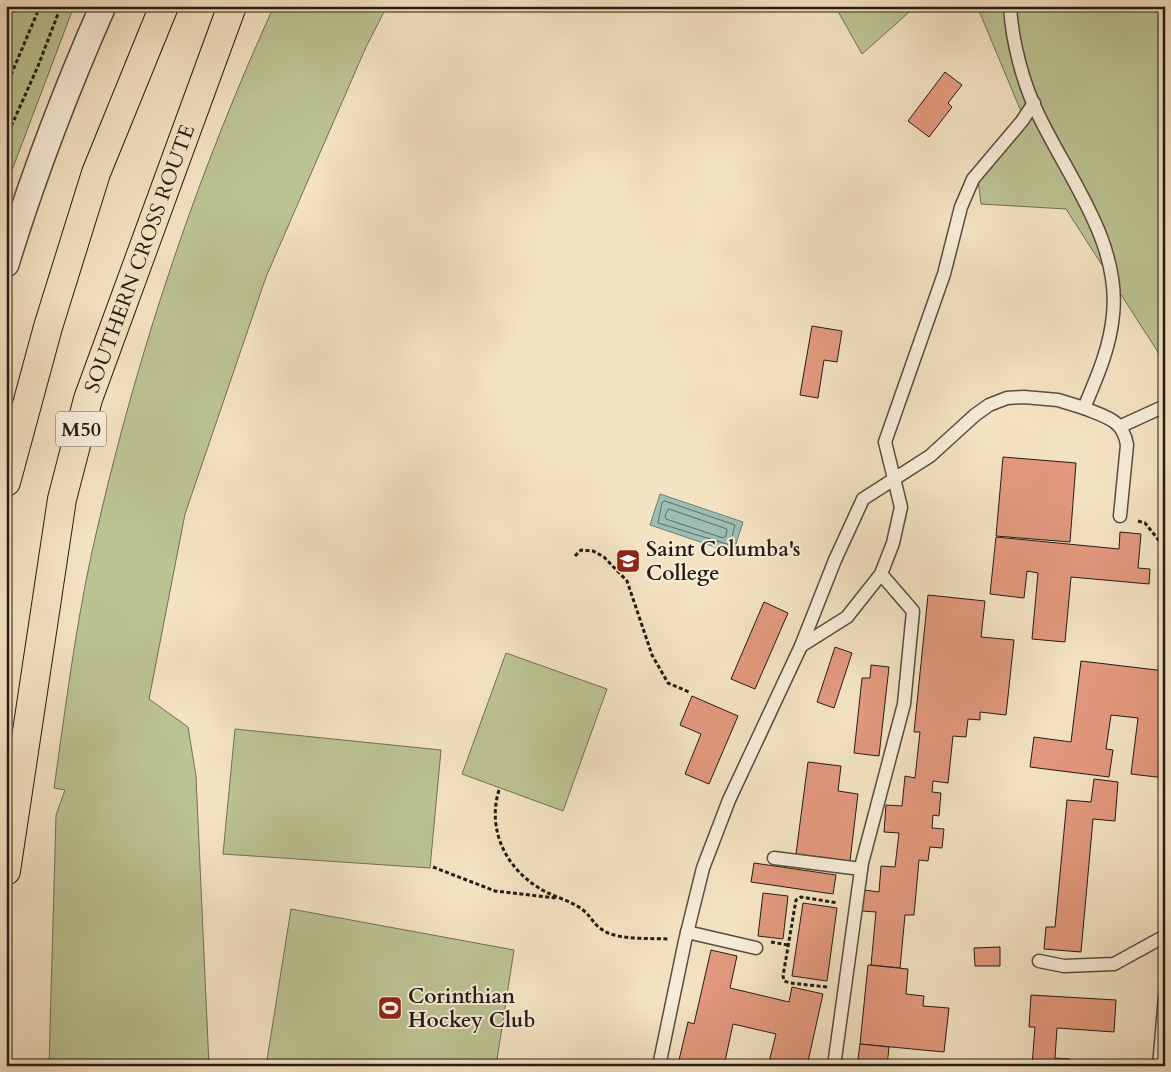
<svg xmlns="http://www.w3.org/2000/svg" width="1171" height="1072" font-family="Cardo,serif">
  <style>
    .green { fill: #bcc393; stroke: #706f53 }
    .water { fill: #9cbeb3; stroke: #6c7d73 }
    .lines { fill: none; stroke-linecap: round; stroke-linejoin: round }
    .shore { stroke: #606c63; stroke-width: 1 }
    .building { fill: #e3997e; stroke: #241b13 }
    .lane-casing { stroke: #584d3f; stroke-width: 15 }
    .street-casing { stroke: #584d3f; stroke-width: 28 }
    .highway-casing { stroke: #241b13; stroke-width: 30 }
    .path { stroke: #241b13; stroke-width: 3; stroke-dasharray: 4 2.5; stroke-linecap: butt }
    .lane { stroke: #f8edd8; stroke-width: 12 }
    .street { stroke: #f8edd8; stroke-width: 25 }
    .highway { stroke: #f4e3c3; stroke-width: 28 }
    .labels { text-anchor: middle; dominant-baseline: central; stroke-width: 4; stroke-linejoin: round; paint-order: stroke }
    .shield { fill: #f8edd8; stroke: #645a4e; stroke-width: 1 }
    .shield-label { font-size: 20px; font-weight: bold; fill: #241b13 }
    .street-label { font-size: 21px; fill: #241b13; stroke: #f8edd8 }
    .poi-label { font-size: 21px; font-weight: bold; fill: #241b13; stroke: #f8edd8; text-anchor: start }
  </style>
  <rect width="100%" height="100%" fill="#f4e3c3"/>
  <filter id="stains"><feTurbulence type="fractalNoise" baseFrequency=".004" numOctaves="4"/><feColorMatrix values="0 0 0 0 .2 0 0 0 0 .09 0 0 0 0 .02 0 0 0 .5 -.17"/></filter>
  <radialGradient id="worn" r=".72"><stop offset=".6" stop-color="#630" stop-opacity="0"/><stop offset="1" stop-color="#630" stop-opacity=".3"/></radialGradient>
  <g class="green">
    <path d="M6,6H74L6,186Z"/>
    <path d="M274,6H387L366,47L266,277L185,514L149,699L188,727L196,776L209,1066H49L56,815L65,790L54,788C67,697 78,606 100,517C141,342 199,170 274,6Z"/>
    <path d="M835,6H916L862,54Z"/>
    <path d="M977,6H1165V363L1066,209L981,204L977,172L1025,121Z"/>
    <path d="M506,653L607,689L563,811L462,774Z"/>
    <path d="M235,729L441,750L430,868L223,854Z"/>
    <path d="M291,909L514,950L496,1066H266Z"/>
  </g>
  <path class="water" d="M660,494L743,522L733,553L650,525Z"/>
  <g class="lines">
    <g class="shore">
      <path d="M665,501L735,525L730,545L658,523L662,503Z"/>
      <path d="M669,509L727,529L726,536L723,538L666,519L665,516Z"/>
    </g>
  </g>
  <g class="building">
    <path d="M945,72L962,85L948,103L952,107L929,137L908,121Z"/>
    <path d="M812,326L842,331L837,362L824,360L818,398L800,395Z"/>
    <path d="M1003,457L1076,463L1070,542L996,536Z"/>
    <path d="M1120,532L1141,534L1138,568L1150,569L1149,584L1071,577L1065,642L1032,639L1038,573L1027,571L1024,598L990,594L996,537L1119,549Z"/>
    <path d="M928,595L985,601L981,637L1014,640L1006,715L980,712V720L968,719L966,737L953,736L948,783L933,781L932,792L941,793L939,816L933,815L932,828L944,829L942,848L930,847L928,861L919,860L914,915H905L900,968L871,965L876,912L862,911L864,890L879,892L881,866L895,867L899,833L884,832L886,805L902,806L905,776L915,778L920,732H914Z"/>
    <path d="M764,602L788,613L755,689L731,679Z"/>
    <path d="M835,647L852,653L834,708L817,702Z"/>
    <path d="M1081,661L1165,671V778L1131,774L1138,718L1111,715L1106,749L1113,750L1109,777L1030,767L1034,737L1071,742Z"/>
    <path d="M871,665L889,667L879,756L854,753L862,678H870Z"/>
    <path d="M692,696L738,716L709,784L685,774L701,734L680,725Z"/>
    <path d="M808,762L841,766L838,791L858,794L850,861L796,854Z"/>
    <path d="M1094,779L1118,782L1115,821L1093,819L1081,952L1044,949L1046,927H1055L1067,800L1091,802Z"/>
    <path d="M754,863L836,875L833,894L751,882Z"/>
    <path d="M763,893L788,896L783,939L758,936Z"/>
    <path d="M803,903L837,908L827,981L792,976Z"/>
    <path d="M1000,947V966H975L974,948Z"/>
    <path d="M711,950L737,956L730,988L789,1002L792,987L823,994L807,1066H768L776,1034L733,1024L724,1066H685V1062L679,1060L688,1022L694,1024Z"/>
    <path d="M868,965L908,969L906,994L924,996L923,1006L949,1008L944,1052L860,1044Z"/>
    <path d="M1031,995L1116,1000L1114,1032L1057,1028L1055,1058L1070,1059V1066H1032L1035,1027H1029Z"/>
    <path d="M860,1044L889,1047L887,1066H857Z"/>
    <path d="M994,1064L1025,1066H993Z"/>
  </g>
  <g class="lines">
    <defs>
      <g id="lane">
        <path d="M1084,408C1105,417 1123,419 1127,445L1120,516"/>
        <path d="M1121,426L1165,406"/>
        <path d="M801,646L847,617L881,574L893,543L901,507L885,442L944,274L961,207L973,179L1022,121L1034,103"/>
        <path d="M774,858L861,869"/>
        <path d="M687,932L756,948"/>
        <path d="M1039,961L1064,966L1114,964L1165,936"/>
        <path d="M659,1066L685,941L703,868L729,800L801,646L835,560L863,499L930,456L975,415L989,405L1007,398L1024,397L1058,400L1084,408C1097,377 1110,348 1113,315C1121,243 1068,177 1039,116C1023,84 1012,42 1010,6"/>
        <path d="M834,1066L862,863L904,704L913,611L881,574"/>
        <path d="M1159,1066L1165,997"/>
      </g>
      <path id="street" d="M6,264C33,176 66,90 103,6"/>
      <g id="highway">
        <path d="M6,482L48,327L96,173L164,6"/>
        <path id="s1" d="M6,871L62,499L88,399L232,6"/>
      </g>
    </defs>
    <use href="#lane" class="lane-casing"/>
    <use href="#street" class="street-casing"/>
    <use href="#highway" class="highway-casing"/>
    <g class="path">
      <path d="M6,87L40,6"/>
      <path d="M6,138L38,66L61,6"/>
      <path d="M1138,521L1145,523L1165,548"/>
      <path d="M575,556L581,550L593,551L604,557L627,581L652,655L668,683L689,692"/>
      <path d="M499,790C487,829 505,867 539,888C553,897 570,900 583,910C593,918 593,926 608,933C626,940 650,938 669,939"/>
      <path d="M433,867L495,891L556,898"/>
      <path d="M771,942L788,945"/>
      <path d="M827,987L790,983L784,981L783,976L796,900L801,897L838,903"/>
    </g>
    <use href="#lane" class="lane"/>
    <use href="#street" class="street"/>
    <use href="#highway" class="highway"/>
  </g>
  <defs>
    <symbol id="school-square" viewBox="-11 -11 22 22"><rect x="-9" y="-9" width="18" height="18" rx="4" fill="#8f2418" stroke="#f8edd8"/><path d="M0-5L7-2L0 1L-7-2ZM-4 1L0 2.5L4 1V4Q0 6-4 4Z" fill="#fff"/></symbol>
    <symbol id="stadium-square" viewBox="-11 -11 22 22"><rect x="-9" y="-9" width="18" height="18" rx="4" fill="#8f2418" stroke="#f8edd8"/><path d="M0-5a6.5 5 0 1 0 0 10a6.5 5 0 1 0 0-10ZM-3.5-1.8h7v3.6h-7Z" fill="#fff"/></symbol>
  </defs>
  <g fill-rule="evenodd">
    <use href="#school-square" x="614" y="547" width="28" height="28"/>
    <use href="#stadium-square" x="376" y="994" width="28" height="28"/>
  </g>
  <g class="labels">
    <rect class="shield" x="56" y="411.5" width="50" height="35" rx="4"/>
    <g class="shield-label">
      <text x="81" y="429">M50</text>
    </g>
    <g class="street-label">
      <text stroke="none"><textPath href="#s1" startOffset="629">SOUTHERN CROSS ROUTE</textPath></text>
    </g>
    <g class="poi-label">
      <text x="646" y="549">Saint Columba's<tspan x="646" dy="24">College</tspan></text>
      <text x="408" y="996">Corinthian<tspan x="408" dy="24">Hockey Club</tspan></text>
    </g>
  </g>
  <rect width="1171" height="1072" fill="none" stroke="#f4e3c3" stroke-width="25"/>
  <rect x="8" y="8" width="1156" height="1057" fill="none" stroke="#241b13" stroke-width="2.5"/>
  <rect x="12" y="12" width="1146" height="1047" fill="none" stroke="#241b13"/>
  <rect width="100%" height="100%" filter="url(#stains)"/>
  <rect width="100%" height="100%" fill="url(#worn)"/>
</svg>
